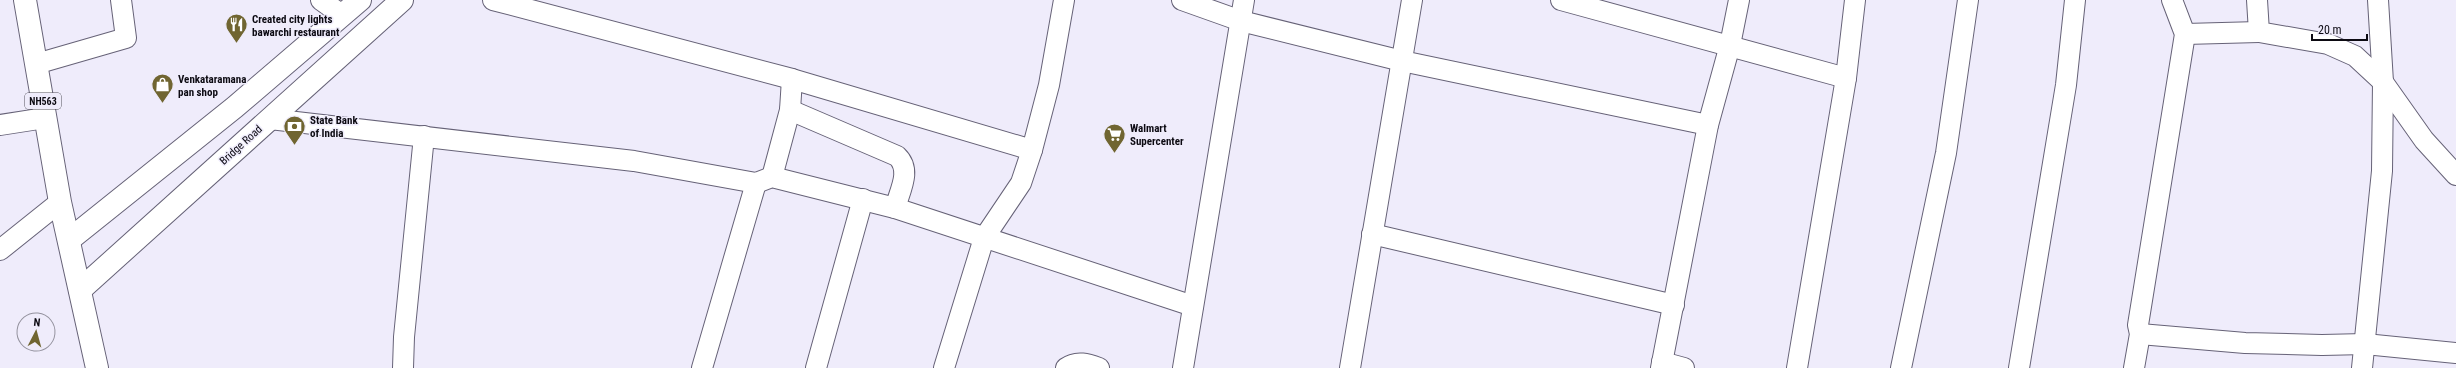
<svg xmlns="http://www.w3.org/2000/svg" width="2456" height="368" font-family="'Roboto Condensed',sans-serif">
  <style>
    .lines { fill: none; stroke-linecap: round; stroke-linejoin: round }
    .street-casing { stroke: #666277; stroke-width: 22 }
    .secondary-casing { stroke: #666277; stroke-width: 24 }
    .highway-casing { stroke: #666277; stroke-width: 24 }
    .street { stroke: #fff; stroke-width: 20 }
    .secondary { stroke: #fff; stroke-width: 22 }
    .highway { stroke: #fff; stroke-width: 22 }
    .labels { text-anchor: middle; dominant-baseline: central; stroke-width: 3; stroke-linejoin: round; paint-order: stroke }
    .shield { fill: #efecfb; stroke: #504e58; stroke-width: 1 }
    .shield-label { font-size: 10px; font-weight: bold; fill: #0c0a12 }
    .poi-label { font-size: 11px; font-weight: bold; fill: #0c0a12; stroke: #efecfb; text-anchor: start }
    .street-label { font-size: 11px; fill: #0c0a12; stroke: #efecfb }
  </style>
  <rect width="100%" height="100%" fill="#efecfb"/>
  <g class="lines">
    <defs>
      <g id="street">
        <path d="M321,0L342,15"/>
        <path d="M493,0L792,79L1032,150"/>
        <path d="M1182,0L1241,21L1402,61L1708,125"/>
        <path d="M1561,0L1846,78"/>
        <path d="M2257,0L2259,32L2328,44L2355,56L2383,82L2424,140L2456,175"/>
        <path d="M2185,34L2259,32"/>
        <path d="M36,64L126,38L121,0"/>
        <path d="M790,110L897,156C912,170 900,190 895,208"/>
        <path d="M270,119L634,161L756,183L772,177L895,208L1193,306"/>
        <path d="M0,125L45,118"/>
        <path d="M772,177L790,110L792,79"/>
        <path d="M1372,234L1674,305"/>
        <path d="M0,250L60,202"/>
        <path d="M2140,334L2245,343L2322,345L2365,344L2456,353"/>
        <path d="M1662,362L1684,368"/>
        <path d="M403,368L404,337L424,136"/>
        <path d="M702,368L756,183"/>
        <path d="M816,368L863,199"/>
        <path d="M944,368L984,238L1021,183L1032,150L1049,85L1064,0"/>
        <path d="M1066,368C1077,360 1088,364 1099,368"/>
        <path d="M1183,368L1244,0"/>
        <path d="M1350,368L1412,0"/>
        <path d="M1661,368L1708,125L1730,45L1739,0"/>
        <path d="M1797,368L1846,78L1855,0"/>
        <path d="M1901,368L1946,153L1968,0"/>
        <path d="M2019,368L2066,85L2075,0"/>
        <path d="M2134,368L2140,334L2138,325L2185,34L2172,0"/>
        <path d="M2362,368L2382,171L2383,82L2378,0"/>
      </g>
      <g id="secondary">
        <path d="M69,240L235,107L360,0"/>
        <path d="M80,290L402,0"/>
      </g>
      <path id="highway" d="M25,0L60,202L97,368"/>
    </defs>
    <use href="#street" class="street-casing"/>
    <use href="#secondary" class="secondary-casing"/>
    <use href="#highway" class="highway-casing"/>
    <use href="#street" class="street"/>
    <use href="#secondary" class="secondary"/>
    <use href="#highway" class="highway"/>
  </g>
  <defs>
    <symbol id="restaurant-pin" viewBox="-11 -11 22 30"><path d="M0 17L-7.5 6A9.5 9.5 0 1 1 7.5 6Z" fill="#706531" stroke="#efecfb"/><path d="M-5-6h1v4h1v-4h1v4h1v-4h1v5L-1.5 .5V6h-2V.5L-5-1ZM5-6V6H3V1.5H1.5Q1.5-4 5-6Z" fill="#fff"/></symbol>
    <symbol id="shop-pin" viewBox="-11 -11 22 30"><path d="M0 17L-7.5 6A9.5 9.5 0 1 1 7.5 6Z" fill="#706531" stroke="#efecfb"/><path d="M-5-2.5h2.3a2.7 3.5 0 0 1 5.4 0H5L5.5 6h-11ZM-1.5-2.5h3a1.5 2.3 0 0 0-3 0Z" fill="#fff"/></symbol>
    <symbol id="bank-pin" viewBox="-11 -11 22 30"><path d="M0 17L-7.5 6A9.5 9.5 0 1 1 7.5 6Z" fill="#706531" stroke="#efecfb"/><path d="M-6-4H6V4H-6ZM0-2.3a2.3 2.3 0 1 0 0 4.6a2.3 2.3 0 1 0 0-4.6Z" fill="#fff"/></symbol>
    <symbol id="supermarket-pin" viewBox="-11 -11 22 30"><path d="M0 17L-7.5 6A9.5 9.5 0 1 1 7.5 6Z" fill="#706531" stroke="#efecfb"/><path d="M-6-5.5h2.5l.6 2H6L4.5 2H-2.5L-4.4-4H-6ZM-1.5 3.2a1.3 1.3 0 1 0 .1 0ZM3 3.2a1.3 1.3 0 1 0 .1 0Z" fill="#fff"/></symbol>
  </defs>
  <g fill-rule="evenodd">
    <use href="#restaurant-pin" x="224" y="12" width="25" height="34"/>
    <use href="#shop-pin" x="150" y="72" width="25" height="34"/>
    <use href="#bank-pin" x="282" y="114" width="25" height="34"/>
    <use href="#supermarket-pin" x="1102" y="122" width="25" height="34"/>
  </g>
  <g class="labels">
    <rect class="shield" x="25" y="93" width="36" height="16" rx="3"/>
    <g class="shield-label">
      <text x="43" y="101">NH563</text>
    </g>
    <g class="poi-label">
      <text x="252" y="19">Created city lights<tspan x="252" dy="13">bawarchi restaurant</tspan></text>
      <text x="178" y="79">Venkataramana<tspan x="178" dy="13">pan shop</tspan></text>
      <text x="310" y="120">State Bank<tspan x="310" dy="13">of India</tspan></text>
      <text x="1130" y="128">Walmart<tspan x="1130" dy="13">Supercenter</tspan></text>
    </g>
    <g class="street-label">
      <text transform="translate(241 145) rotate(-42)">Bridge Road</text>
    </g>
  </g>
  <g transform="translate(36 332) rotate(6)"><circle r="19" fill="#efecfb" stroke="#94929e"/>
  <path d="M0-3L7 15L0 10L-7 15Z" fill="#706531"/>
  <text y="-6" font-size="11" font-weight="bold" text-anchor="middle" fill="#0c0a12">N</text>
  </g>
  <path d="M2312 34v6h55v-6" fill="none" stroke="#0c0a12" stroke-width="2"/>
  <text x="2318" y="34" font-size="12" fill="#0c0a12" stroke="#efecfb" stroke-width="3" paint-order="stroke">20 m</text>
</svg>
